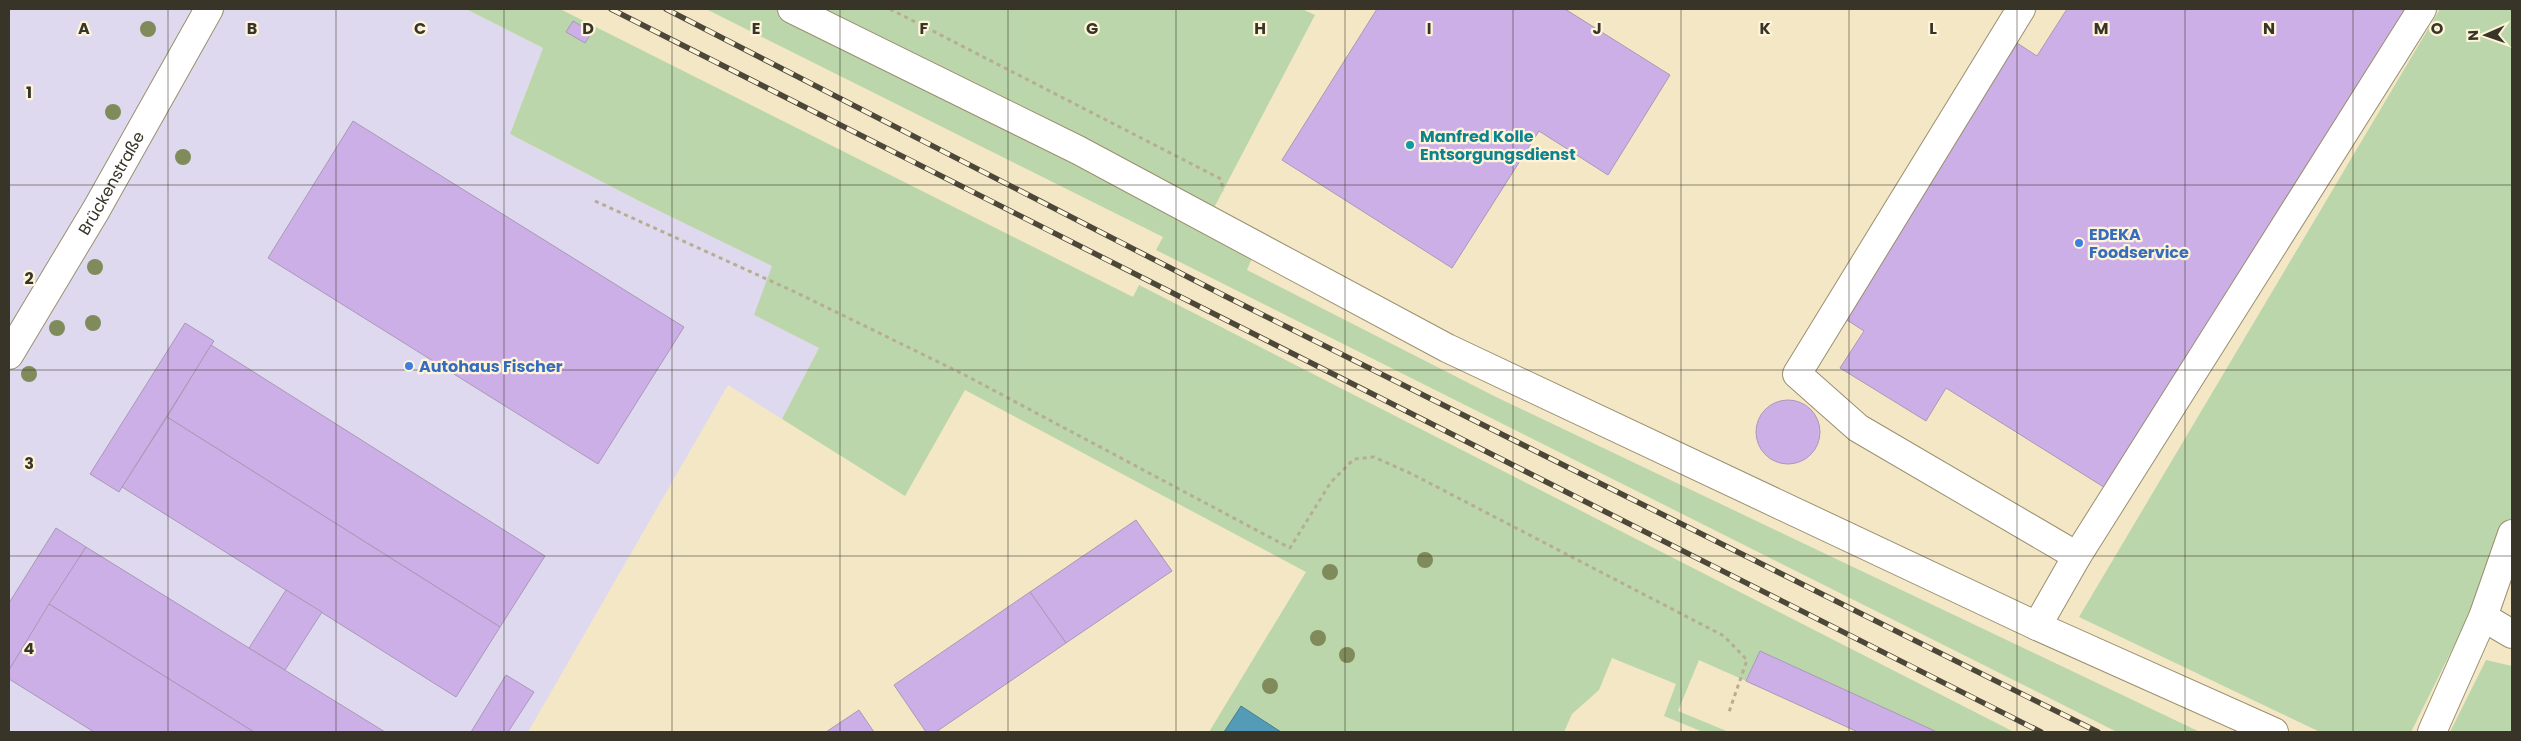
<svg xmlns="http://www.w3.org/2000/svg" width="2521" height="741" font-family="Poppins,sans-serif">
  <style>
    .commercial { fill: #dfd9ef }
    .green { fill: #bbd6aa }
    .water { fill: #549bb8; stroke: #4c7c8c }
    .building { fill: #cdafe7; stroke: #a899b6 }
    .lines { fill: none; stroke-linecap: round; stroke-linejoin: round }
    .minor-casing { stroke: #9a8f70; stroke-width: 30 }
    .path { stroke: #b6ad93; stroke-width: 3; stroke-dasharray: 4 4; stroke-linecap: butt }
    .minor { stroke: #fff; stroke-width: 28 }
    .rail-casing { stroke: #4c4738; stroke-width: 5.5 }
    .rail { stroke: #fef4d9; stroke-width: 4; stroke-dasharray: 11; stroke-linecap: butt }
    .tree { fill: #808b5b }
    .grid { fill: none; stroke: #383427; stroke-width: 1; stroke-opacity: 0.55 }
    .culture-dot { fill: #0f9aa8; stroke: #fef4d9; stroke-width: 2 }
    .shop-dot { fill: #3f7fe0; stroke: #fef4d9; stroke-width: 2 }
    .labels { text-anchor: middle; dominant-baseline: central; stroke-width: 4.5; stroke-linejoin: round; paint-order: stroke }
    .culture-label { font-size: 16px; font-weight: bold; fill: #0d838f; stroke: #fef4d9; text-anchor: start }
    .street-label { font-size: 16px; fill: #383427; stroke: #fef4d9 }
    .shop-label { font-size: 16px; font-weight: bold; fill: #366cbe; stroke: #fef4d9; text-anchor: start }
    .grid-label { font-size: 16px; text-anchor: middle; font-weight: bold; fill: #383427; stroke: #fef4d9; stroke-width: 4.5; stroke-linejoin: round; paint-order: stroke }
  </style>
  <rect width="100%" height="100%" fill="#f3e7c6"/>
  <path class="commercial" d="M9,9H466L543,48L510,134L643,203L773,266L755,315L819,348L782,419L728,385L528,732H9Z"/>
  <g class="green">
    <path d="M466,9H560L1133,297L1139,285L2014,732H1937L1760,651L1746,681L1699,660L1678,711L1729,732H1703L1664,716L1676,684L1612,658L1599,690L1572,714L1564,732H1209L1306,572L965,390L905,496L782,419L819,348L754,315L772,266L643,203L510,134L543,48Z"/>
    <path d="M706,9H1302L1315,15L1205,225L1255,251L1247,270L1496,397L2200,732H2117L1156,250L1163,237Z"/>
    <path d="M2440,9H2512V529L2411,732H2320L2079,617Z"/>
    <path d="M2486,660L2512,666V732H2450Z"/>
  </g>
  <path class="water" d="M1241,706L1281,732H1224Z"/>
  <g class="building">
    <path d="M1377,9H1565L1670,75L1608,175L1539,131L1452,268L1282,160Z"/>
    <path d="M2067,9H2411L2110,491L1946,388L1926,421L1840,368L1864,331L1847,320L2017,43L2037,56Z"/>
    <path d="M573,21L592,32L585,43L566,32Z"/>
    <path d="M353,121L684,327L598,464L268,258Z"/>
    <path d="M185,323L214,341L119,492L90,474Z"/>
    <path d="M211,345L545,556L500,627L167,417Z"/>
    <circle cx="1788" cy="432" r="32"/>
    <path d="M167,417L500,627L456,697L122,487Z"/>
    <path d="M1136,520L1172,571L1066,643L1030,592Z"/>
    <path d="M56,528L86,547L9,670V603Z"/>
    <path d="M86,547L249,648L385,732H254L49,604Z"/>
    <path d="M286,590L322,612L285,670L249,648Z"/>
    <path d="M1030,592L1066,643L936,732H926L894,685Z"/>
    <path d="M49,604L254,732H94L9,679V670Z"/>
    <path d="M1760,651L1937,732H1858L1746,681Z"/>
    <path d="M506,675L534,692L508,732H471Z"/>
    <path d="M859,710L874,732H826Z"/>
  </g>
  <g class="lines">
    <defs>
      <g id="minor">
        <path d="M792,9L1078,150L1447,348L2037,626L2274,732"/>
        <path d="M2021,9L1797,374L1858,428L2077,556L2037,626"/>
        <path id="s1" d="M9,355L96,210L209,9"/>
        <path d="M2077,556L2422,9"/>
        <path d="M2483,617L2512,634"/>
        <path d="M2432,732L2483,617L2512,534"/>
      </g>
    </defs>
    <use href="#minor" class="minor-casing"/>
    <g class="path">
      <path d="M890,9L1221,179L1223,191"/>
      <path d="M595,201L793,291L963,374L1290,548L1331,482L1354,459L1374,457L1412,474L1724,636L1747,660L1729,712"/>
    </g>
    <use href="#minor" class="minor"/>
    <defs>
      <g id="rail">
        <path d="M611,9L2041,732"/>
        <path d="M666,9L1225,296L2098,732"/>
      </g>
    </defs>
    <use href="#rail" class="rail-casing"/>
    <use href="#rail" class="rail"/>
  </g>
  <g class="tree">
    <circle cx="148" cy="29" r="8"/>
    <circle cx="113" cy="112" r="8"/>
    <circle cx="183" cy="157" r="8"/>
    <circle cx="95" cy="267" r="8"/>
    <circle cx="93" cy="323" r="8"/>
    <circle cx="57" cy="328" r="8"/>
    <circle cx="29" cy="374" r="8"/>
    <circle cx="1425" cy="560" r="8"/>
    <circle cx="1330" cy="572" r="8"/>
    <circle cx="1318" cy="638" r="8"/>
    <circle cx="1347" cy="655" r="8"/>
    <circle cx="1270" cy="686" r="8"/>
  </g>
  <path class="grid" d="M168,9V732M336,9V732M504,9V732M672,9V732M840,9V732M1008,9V732M1176,9V732M1345,9V732M1513,9V732M1681,9V732M1849,9V732M2017,9V732M2185,9V732M2353,9V732M9,185H2512M9,370H2512M9,556H2512"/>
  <circle class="culture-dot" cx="1410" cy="145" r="5"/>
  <g class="shop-dot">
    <circle cx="2079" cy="243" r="5"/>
    <circle cx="409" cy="366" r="5"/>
  </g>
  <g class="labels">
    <g class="culture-label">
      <text x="1420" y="136">Manfred Kolle<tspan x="1420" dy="18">Entsorgungsdienst</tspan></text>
    </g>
    <g class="street-label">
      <text stroke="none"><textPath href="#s1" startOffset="200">Brückenstraße</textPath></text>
    </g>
    <g class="shop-label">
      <text x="2089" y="234">EDEKA<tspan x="2089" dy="18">Foodservice</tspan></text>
      <text x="419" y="366">Autohaus Fischer</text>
    </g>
  </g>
  <g class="grid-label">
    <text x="84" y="34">A</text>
    <text x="252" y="34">B</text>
    <text x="420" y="34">C</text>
    <text x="588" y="34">D</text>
    <text x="756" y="34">E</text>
    <text x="924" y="34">F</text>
    <text x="1092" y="34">G</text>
    <text x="1260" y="34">H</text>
    <text x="1429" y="34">I</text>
    <text x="1597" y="34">J</text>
    <text x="1765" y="34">K</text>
    <text x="1933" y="34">L</text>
    <text x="2101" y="34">M</text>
    <text x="2269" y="34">N</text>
    <text x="2437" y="34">O</text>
    <text x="29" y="98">1</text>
    <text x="29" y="284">2</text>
    <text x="29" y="469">3</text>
    <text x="29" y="654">4</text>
  </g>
  <rect width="2521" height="741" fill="none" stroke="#383427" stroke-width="20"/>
  <g transform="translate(2486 35) rotate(268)" stroke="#fef4d9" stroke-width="4" paint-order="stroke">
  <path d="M0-4L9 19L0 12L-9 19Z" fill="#383427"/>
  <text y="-8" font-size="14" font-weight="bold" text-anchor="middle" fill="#383427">N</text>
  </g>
</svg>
